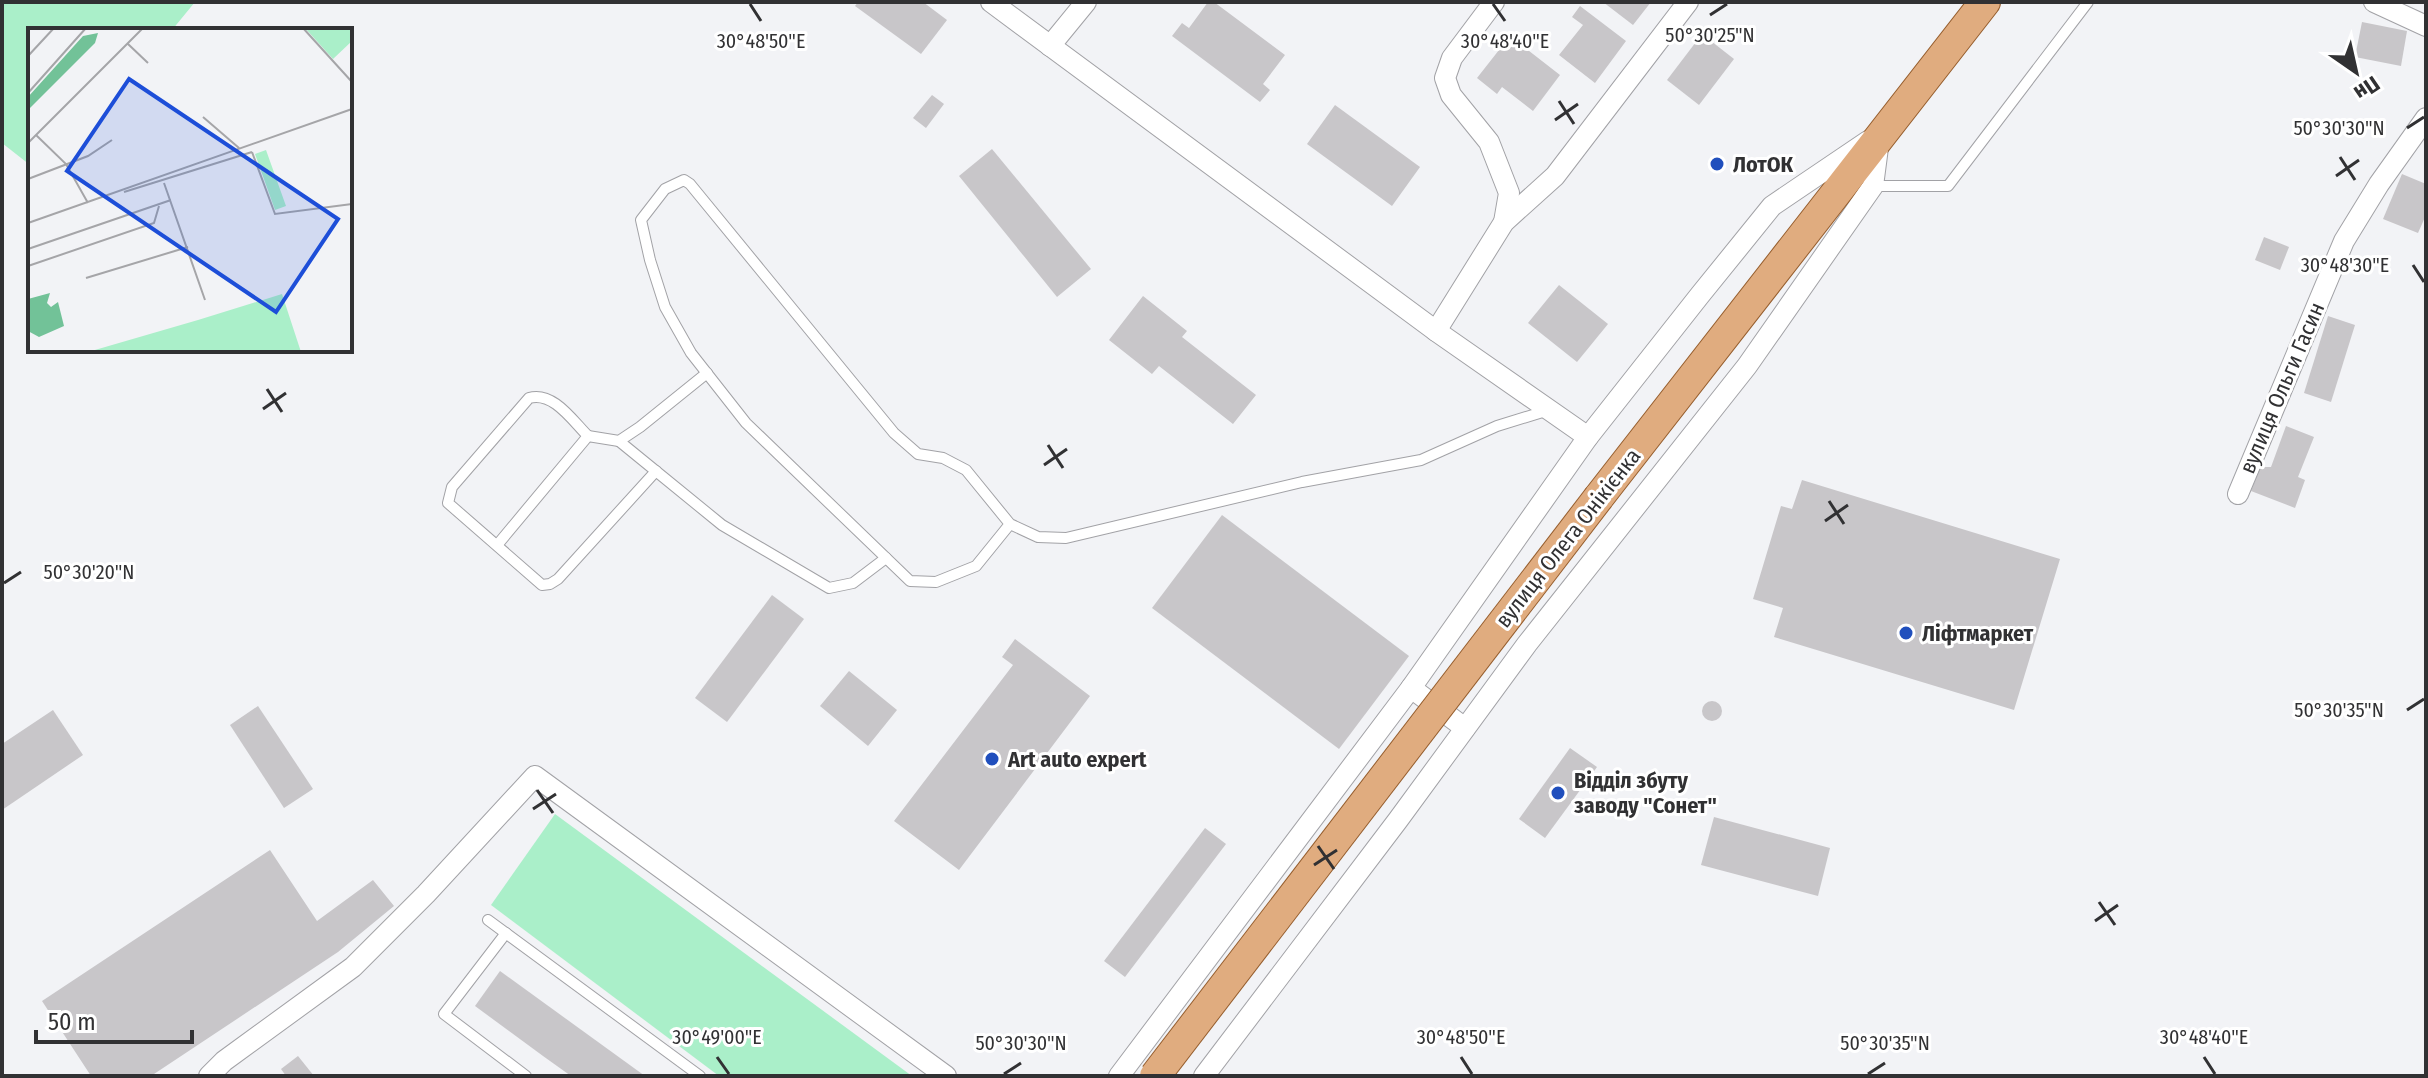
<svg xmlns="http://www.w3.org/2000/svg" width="2428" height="1078" font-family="'Fira Sans Condensed',sans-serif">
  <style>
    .green { fill: #aaefc9 }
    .building { fill: #c8c6c9 }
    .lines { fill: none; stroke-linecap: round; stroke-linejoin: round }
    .lane-casing { stroke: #a2a2a6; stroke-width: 12 }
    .street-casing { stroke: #a2a2a6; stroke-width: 22 }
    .primary-casing { stroke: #955d2d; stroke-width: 32 }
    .lane { stroke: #fff; stroke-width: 10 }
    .street { stroke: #fff; stroke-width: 20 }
    .primary { stroke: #e0ac7f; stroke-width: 30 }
    .primary-bridge-casing { stroke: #955d2d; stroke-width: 32; stroke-linecap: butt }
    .primary-bridge { stroke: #e0ac7f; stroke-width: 30 }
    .ticks { fill: none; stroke: #313133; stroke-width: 3 }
    .poi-dot { fill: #204fbd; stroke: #fff; stroke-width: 3 }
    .labels { text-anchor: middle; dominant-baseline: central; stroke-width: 6; stroke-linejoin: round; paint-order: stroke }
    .poi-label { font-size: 22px; font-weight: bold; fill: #313133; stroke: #fff; text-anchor: start }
    .street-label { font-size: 22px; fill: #313133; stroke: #fff }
    .inset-road { fill: none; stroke: #a5a5a8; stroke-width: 2 }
    .view { fill: #1d4ed8; fill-opacity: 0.15; stroke: #1d4ed8; stroke-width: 4 }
    .inset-edge { fill: none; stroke: #313133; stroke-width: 4 }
    .ticks-label { font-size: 20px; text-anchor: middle; fill: #313133; stroke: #fff; stroke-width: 6; stroke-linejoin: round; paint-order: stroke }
  </style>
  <rect width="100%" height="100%" fill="#f2f3f6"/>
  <g class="green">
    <path d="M2,2H195L172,30H30V165L2,143Z"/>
    <path d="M555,814L912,1076H719L491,905Z"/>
  </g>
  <g class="building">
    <path d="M858,2H923L947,20L921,54L855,6Z"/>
    <path d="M1208,2H1214L1285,55L1263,84L1270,90L1260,102L1172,36L1182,23L1189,28Z"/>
    <path d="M1603,2H1651L1633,25Z"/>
    <path d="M1580,6L1626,41L1595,83L1559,55L1583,25L1572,17Z"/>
    <path d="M2362,22L2407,31L2401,66L2355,57Z"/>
    <path d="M1702,34L1734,59L1699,105L1667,80Z"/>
    <path d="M1510,36L1560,75L1533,111L1502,87L1497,94L1477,78Z"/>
    <path d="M932,95L944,104L926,128L913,118Z"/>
    <path d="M1335,105L1420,167L1392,206L1307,144Z"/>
    <path d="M992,149L1091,269L1057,297L959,176Z"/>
    <path d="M2402,174L2426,184V215L2418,233L2383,219Z"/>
    <path d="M2264,237L2289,247L2280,270L2255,260Z"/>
    <path d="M1559,285L1608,324L1577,362L1528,323Z"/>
    <path d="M1143,296L1187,331L1182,337L1256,395L1233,424L1159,366L1152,374L1109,340Z"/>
    <path d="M2328,316L2355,325L2331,402L2304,393Z"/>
    <path d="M2286,426L2314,437L2298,477L2305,480L2295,508L2251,491L2260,467H2271Z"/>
    <path d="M1802,480L2060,559L2014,710L1774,637L1783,608L1753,599L1781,506L1792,509Z"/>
    <path d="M1222,515L1409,656L1339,749L1152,608Z"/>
    <path d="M772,595L804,619L727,722L695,698Z"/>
    <path d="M1015,639L1090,696L959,870L894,821L1013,665L1002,657Z"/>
    <path d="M849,671L897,710L868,746L820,706Z"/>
    <circle cx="1712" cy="711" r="10"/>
    <path d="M258,706L313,789L284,808L230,725Z"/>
    <path d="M53,710L83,755L2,810V744Z"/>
    <path d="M1570,748L1597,767L1545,838L1519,819Z"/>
    <path d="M1714,817L1830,848L1818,896L1701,865Z"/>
    <path d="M1205,828L1226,844L1125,977L1104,961Z"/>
    <path d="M270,850L317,921L373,880L394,906L338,952L151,1076H91L42,1001Z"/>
    <path d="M500,971L645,1076H571L543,1056L475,1006Z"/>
    <path d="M298,1056L314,1076H286L281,1069Z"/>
  </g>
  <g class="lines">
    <defs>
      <g id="lane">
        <path d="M1873,186H1948L2088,2"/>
        <path d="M588,436C572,420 553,391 529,398L452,487L448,503L542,585L550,584L558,579L656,471"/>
        <path d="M619,441L722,525L829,588L853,583L886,558"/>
        <path d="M1010,524L966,470L943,458L918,454L894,433L690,184L684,180L665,189L641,220L650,260L665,307L691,353L746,423L910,581L936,582L976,566L1010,524L1038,537L1066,538L1302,482L1421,460L1497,426L1549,410"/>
        <path d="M498,544L588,436L619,441L640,427L707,373"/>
        <path d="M488,920L700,1076"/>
        <path d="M506,933L444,1014L526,1076"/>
      </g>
      <g id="street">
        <path d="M991,2L1436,331L1588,437"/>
        <path d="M1494,2L1452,58L1445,78L1451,95L1489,142L1509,193L1504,222"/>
        <path d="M2374,2L2426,26"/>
        <path d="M1050,46L1086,2"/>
        <path d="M1436,331L1504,222L1555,176L1688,2"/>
        <path d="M2238,494L2344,241L2379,184L2426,118"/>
        <path d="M1411,688L1465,728"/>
        <path d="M209,1076L224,1061L353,967L426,894L535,776L946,1076"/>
        <path d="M1119,1076L1411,688L1588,437L1700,295L1772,206L1868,141"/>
        <path d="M1204,1076L1398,820L1527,644L1747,366L1873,186L1879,140"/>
      </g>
      <path id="primary" d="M1599,497L1985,2"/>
    </defs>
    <use href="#lane" class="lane-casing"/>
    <use href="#street" class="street-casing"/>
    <use href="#primary" class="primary-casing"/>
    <use href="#lane" class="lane"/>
    <use href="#street" class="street"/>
    <use href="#primary" class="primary"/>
    <defs>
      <path id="primary-bridge" d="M1155,1076L1599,497"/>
    </defs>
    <use href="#primary-bridge" class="primary-bridge-casing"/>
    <use href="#primary-bridge" class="primary-bridge"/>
  </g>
  <path class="ticks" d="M750,4L761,21M1493,4L1505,21M1710,15L1727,4M1559,101L1574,124M1555,120L1578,104M2407,128L2424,117M2340,157L2355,180M2336,176L2359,160M2413,265L2424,282M267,389L282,412M263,409L286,393M1048,445L1063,468M1044,465L1067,449M1829,501L1844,524M1825,521L1848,505M4,583L21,572M2407,710L2424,699M537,790L553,813M533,809L556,794M1318,846L1334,869M1314,865L1337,850M2099,902L2115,925M2095,921L2118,905M717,1057L729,1074M1461,1057L1472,1074M2204,1057L2215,1074M1004,1074L1021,1063M1868,1074L1885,1063"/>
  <g class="poi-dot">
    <circle cx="1717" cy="164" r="8"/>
    <circle cx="1906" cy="633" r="8"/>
    <circle cx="992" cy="759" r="8"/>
    <circle cx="1558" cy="793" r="8"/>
  </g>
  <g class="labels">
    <g class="poi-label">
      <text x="1733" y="164">ЛотОК</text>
      <text x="1922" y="633">Ліфтмаркет</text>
      <text x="1008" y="759">Art auto expert</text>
      <text x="1574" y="780">Відділ збуту<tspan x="1574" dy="25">заводу "Сонет"</tspan></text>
    </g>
    <g class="street-label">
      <text transform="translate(2282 388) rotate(-67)">вулиця Ольги Гасин</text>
      <text transform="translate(1568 538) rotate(-52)">вулиця Олега Онікієнка</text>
    </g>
  </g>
  <g transform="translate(28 28)">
    <rect width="324" height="324" fill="#f2f3f6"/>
    <path d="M277,0H324V13L305,31ZM238,122L258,178L247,182L227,126ZM254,266L273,324H60L170,292Z" fill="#aaefc9"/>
    <path d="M70,5L67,15L0,82V69L55,8ZM22,265L19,275L23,279L30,274L36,298L11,309L0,303V271Z" fill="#72c298"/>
    <path class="inset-road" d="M275,0L324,54M100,16L120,35M0,28L26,0M0,65L58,0M175,89L211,120M8,107L38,136L60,175M0,115L115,0M224,124L247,186L324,176M0,151L60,128L84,112M136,155L177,272M96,164L224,124M0,195L324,81M0,221L143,172M0,238L126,195L131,178M58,250L160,219"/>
    <path class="view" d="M101,51L310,191L248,284L39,143Z"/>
    <rect width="324" height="324" class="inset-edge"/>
  </g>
  <g class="ticks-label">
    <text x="1710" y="42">50°30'25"N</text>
    <text x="761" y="48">30°48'50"E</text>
    <text x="1505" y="48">30°48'40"E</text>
    <text x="2339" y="135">50°30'30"N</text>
    <text x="2345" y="272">30°48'30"E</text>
    <text x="89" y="579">50°30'20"N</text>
    <text x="2339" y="717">50°30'35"N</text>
    <text x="717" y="1044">30°49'00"E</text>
    <text x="1461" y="1044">30°48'50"E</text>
    <text x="2204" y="1044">30°48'40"E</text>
    <text x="1021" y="1050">50°30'30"N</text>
    <text x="1885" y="1050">50°30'35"N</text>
  </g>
  <rect width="2428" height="1078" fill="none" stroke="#313133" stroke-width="8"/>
  <g transform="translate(2356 72) rotate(146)" stroke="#ffffff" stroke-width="6" paint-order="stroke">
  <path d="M0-6L14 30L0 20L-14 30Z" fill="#313133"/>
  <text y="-12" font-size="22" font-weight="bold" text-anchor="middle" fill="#313133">Пн</text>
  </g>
  <path d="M36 1030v12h156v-12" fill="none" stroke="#313133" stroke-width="4"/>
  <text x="48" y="1030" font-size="24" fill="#313133" stroke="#ffffff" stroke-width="6" paint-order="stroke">50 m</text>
</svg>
